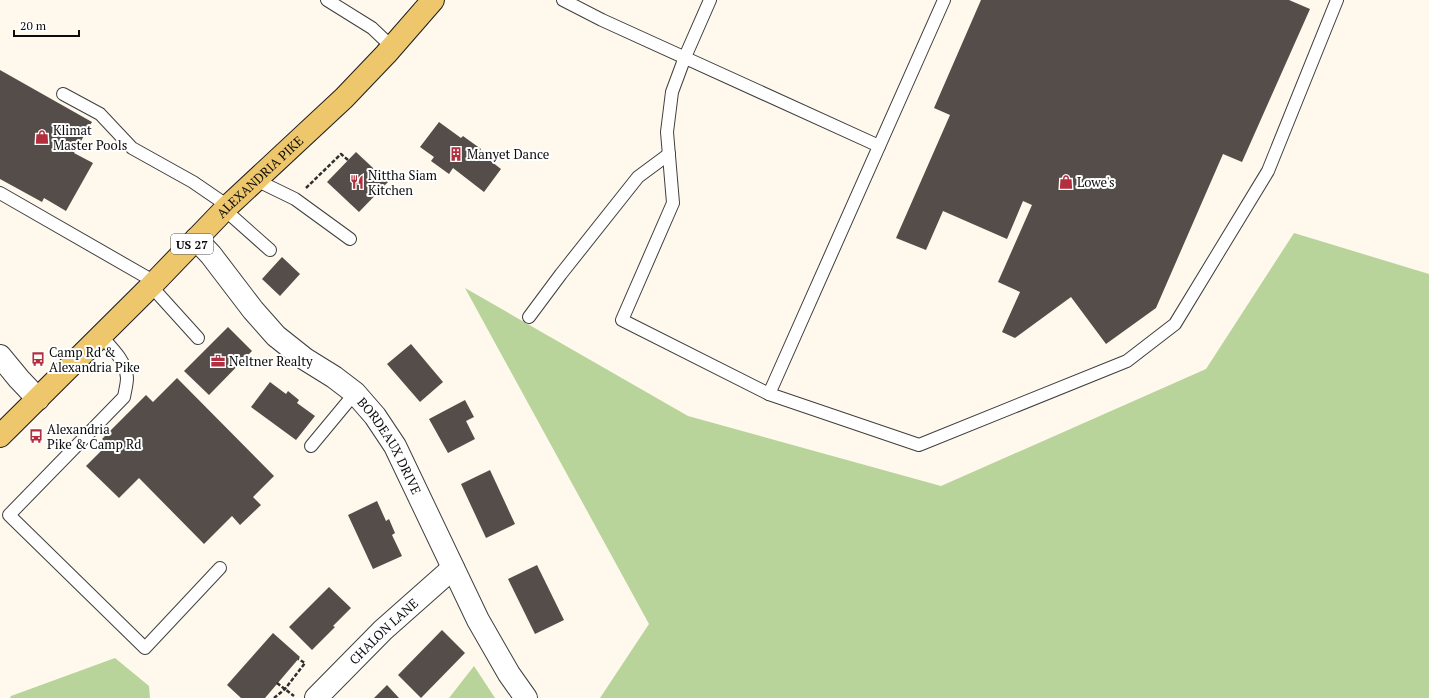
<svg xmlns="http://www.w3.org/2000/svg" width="1429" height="698" font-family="'PT Serif',serif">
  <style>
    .forest { fill: #b8d49a }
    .building { fill: #544d49 }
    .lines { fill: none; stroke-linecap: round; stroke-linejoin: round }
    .service-casing { stroke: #3f3f3f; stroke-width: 14 }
    .minor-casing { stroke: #3f3f3f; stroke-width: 24 }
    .primary-casing { stroke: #1d1d1d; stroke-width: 24 }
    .path { stroke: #2e2e2e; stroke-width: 2.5; stroke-dasharray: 4 2; stroke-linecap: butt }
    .service { stroke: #fff; stroke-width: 12 }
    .minor { stroke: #fff; stroke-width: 22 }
    .primary { stroke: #eec66c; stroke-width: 22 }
    .labels { text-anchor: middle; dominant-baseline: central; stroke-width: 4; stroke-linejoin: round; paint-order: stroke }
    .shield { fill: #fff; stroke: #555; stroke-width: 1 }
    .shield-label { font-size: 12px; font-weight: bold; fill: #0c0c0c }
    .poi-label { font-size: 13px; fill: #0c0c0c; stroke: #fff; text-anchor: start }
    .street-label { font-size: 13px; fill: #0c0c0c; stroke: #fff }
  </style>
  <rect width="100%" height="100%" fill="#fef9ec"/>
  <g class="forest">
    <path d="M1294,233L1429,274V698H600L649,624L465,288L688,416L941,486L1206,369Z"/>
    <path d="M115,658L149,686L150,698H10L11,696Z"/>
    <path d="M474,666L495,698H449Z"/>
  </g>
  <g class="building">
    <path d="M981,0H1289L1310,9L1242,162L1223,154L1156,308L1106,344L1071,297L1015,338L1002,332L1020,292L998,282L1032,205L1023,201L1007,239L943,211L926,250L896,238L950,115L934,108Z"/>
    <path d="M0,70L92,122L74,153L93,163L66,211L44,198L42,202L0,179Z"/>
    <path d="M439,122L461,138L463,136L481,149L479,152L501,169L484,192L453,168L449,174L431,161L434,157L420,147Z"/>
    <path d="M356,152L388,182L359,212L327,182Z"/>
    <path d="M282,257L300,274L280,296L262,279Z"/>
    <path d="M228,327L252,351L209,395L184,371Z"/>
    <path d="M411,344L443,382L420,402L387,364Z"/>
    <path d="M177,378L274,476L253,497L261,505L240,525L232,516L204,544L139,478L119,498L86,466L108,444L102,439L146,395L153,402Z"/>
    <path d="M270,382L286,394L288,391L299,400L297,403L315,416L296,440L251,407Z"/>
    <path d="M465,400L474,417L466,421L475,439L448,453L429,419Z"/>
    <path d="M490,470L515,524L486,538L461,484Z"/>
    <path d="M377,501L386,521L389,519L395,533L392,535L402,556L373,569L348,515Z"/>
    <path d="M537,565L564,620L535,634L508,579Z"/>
    <path d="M329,587L351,608L333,626L335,627L312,650L289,627Z"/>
    <path d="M442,630L465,653L421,698L398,675Z"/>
    <path d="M273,633L300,657L265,698H241L227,685Z"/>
    <path d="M387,685L399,698H374Z"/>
  </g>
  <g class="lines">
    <defs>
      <g id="service">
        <path d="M327,0L372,28L392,47"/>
        <path d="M563,0L602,20L879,146"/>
        <path d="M710,0L685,57L672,92L667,132L673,203L622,320L769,394L919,445L1127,361L1175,324L1268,171L1337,0"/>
        <path d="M63,94L100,114L132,148L193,182L228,206"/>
        <path d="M256,180L295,199L350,239"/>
        <path d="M0,193L155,282"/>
        <path d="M225,210L270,250"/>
        <path d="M151,286L198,338"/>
        <path d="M529,317L561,274L638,177L669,154"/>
        <path d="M101,336C112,348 126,361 127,378C127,384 125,391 124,397L9,515L145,648L220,568"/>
        <path d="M769,394L944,0"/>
        <path d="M311,446L355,393"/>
      </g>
      <g id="minor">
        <path id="s1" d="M196,239L211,255L253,310L276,336L305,359L334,377L355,393L375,416L395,446L478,620L509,674L526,698"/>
        <path d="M0,356L19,379L38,399"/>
        <path id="s2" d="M316,698L383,630L453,568"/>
      </g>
      <g id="primary">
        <path id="s3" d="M0,436L151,286L228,206L344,98L386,54L433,0"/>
      </g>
    </defs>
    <use href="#service" class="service-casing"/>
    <use href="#minor" class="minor-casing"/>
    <use href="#primary" class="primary-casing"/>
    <g class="path">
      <path d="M306,188L341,154L348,160"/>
      <path d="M277,683L294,696"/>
      <path d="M274,698L285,689L305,663L298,659"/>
    </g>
    <use href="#service" class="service"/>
    <use href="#minor" class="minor"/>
    <use href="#primary" class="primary"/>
  </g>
  <defs>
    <symbol id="shop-bare" viewBox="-9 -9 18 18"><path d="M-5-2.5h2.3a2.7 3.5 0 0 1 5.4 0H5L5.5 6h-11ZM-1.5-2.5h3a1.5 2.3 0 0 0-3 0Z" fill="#b12f3e" stroke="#fff" stroke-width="2.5" paint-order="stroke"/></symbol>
    <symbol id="building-bare" viewBox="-9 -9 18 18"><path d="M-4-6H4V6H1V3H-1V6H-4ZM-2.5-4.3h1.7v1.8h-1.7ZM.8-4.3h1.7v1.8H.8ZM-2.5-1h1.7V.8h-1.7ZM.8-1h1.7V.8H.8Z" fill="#b12f3e" stroke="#fff" stroke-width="2.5" paint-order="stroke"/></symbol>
    <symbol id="restaurant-bare" viewBox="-9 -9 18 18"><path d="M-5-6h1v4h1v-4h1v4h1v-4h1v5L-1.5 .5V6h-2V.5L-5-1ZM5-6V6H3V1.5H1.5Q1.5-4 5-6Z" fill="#b12f3e" stroke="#fff" stroke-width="2.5" paint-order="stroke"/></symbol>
    <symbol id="bus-bare" viewBox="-9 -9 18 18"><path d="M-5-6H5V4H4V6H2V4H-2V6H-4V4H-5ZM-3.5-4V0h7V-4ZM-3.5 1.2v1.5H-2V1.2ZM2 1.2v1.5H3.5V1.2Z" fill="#b12f3e" stroke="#fff" stroke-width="2.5" paint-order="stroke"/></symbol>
    <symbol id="office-bare" viewBox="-9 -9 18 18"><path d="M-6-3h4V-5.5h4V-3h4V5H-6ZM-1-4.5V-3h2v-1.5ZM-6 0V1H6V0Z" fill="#b12f3e" stroke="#fff" stroke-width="2.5" paint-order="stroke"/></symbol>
  </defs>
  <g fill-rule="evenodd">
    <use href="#shop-bare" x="32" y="127" width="20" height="20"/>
    <use href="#building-bare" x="446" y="144" width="20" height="20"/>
    <use href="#restaurant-bare" x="347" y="172" width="20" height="20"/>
    <use href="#shop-bare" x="1056" y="172" width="20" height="20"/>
    <use href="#bus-bare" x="28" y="349" width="20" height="20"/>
    <use href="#office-bare" x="208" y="351" width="20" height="20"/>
    <use href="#bus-bare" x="26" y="426" width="20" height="20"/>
  </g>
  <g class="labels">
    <rect class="shield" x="171" y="234" width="42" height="20" rx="3"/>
    <g class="shield-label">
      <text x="192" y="244">US 27</text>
    </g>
    <g class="poi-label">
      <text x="53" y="130">Klimat<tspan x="53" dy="15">Master Pools</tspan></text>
      <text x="467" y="154">Manyet Dance</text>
      <text x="368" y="175">Nittha Siam<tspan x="368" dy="15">Kitchen</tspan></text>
      <text x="1077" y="182">Lowe's</text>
      <text x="49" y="352">Camp Rd &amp;<tspan x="49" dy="15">Alexandria Pike</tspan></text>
      <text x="229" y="361">Neltner Realty</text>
      <text x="47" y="429">Alexandria<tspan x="47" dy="15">Pike &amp; Camp Rd</tspan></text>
    </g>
    <g class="street-label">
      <text stroke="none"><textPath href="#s3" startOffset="367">ALEXANDRIA PIKE</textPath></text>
      <text stroke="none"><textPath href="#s1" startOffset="287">BORDEAUX DRIVE</textPath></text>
      <text stroke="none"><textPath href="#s2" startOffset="95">CHALON LANE</textPath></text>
    </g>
  </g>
  <path d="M14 30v6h65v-6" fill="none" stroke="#0c0c0c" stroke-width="2"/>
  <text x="20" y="30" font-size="12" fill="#0c0c0c" stroke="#ffffff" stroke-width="3" paint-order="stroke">20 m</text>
</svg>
